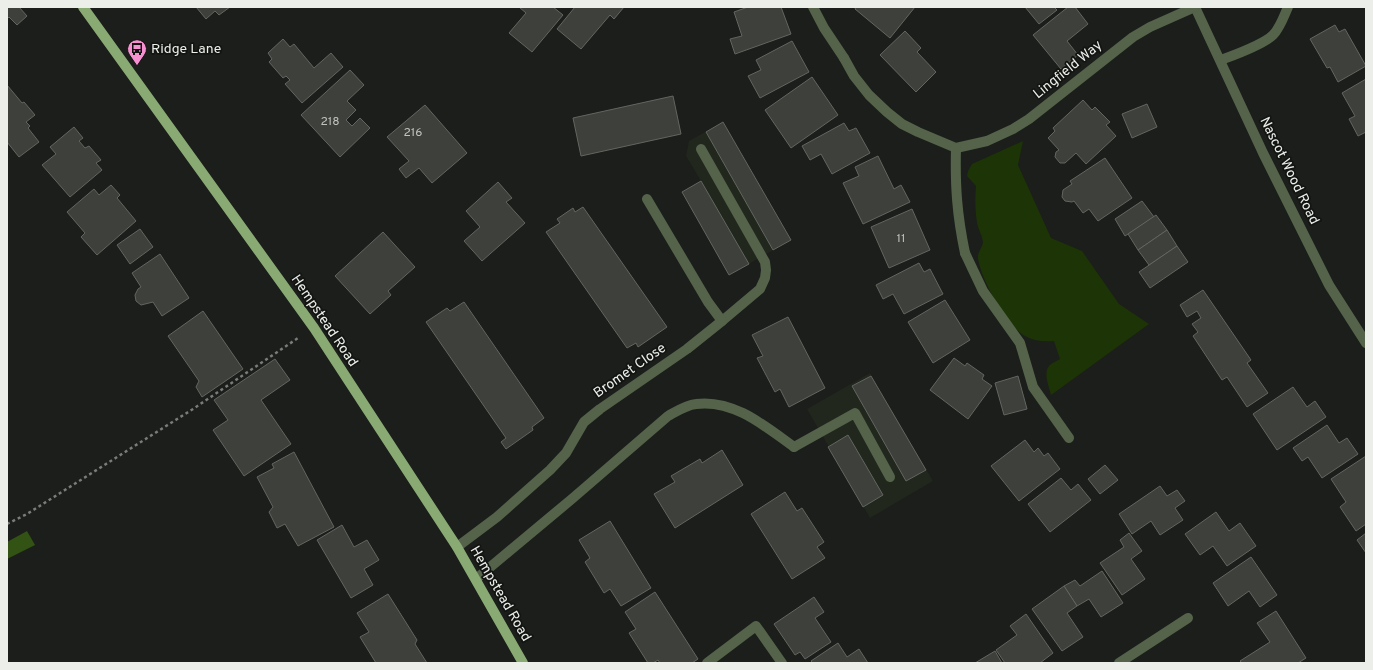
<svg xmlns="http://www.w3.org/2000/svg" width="1373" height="670" font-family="Overpass,sans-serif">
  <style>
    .built { fill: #21271d }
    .green { fill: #1d3407 }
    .water { fill: #325314 }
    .building { fill: #3d403b; stroke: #636660 }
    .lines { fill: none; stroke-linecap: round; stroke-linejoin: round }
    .path { stroke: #797c78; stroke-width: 2.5; stroke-dasharray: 3 3; stroke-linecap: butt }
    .service { stroke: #54634a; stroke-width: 10 }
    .minor { stroke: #54634a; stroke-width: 10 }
    .primary { stroke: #8aaa74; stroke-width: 10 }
    .labels { text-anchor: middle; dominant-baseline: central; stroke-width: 3.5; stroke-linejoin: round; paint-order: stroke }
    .number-label { font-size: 12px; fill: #c0c2be }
    .poi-label { font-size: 14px; fill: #eceeea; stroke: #121511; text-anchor: start }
    .street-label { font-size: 14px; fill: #eceeea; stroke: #121511 }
  </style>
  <rect width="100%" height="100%" fill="#1b1e1a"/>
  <g class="built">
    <path d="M723,122L791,240L729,275L682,192L701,181L686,156L689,141Z"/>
    <path d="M870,373L933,481L870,518L807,409Z"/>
  </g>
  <path class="green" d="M1023,141L1018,165L1051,238L1082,251L1119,304L1149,324L1051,395C1049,387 1043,373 1049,366C1051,363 1057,361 1060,359L1054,341C1044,342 1034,341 1025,336C1007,326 980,278 978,258C977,253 982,248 983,243C983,237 978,229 977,223C975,210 975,198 976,186L967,176L968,171L972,164Z"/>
  <path class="water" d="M27,531L35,545L7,559V542Z"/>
  <g class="building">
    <path d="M7,7H19L27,16L17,25L9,17L7,19Z"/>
    <path d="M196,7H230L219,15L215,11L206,19Z"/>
    <path d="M519,7H553L563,15L532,52L509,33L526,13Z"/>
    <path d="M575,7H624L614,19L610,15L581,49L557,29Z"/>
    <path d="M748,7H781L791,34L735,54L730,39L742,36L734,12Z"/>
    <path d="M856,7H915L890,38L855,9Z"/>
    <path d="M1025,7H1054L1057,10L1039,24Z"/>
    <path d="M1068,7H1075L1088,24L1067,41L1078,55L1061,69L1033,35Z"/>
    <path d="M1335,25L1339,32L1345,29L1366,66L1338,82L1330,67L1327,68L1310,39Z"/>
    <path d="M905,31L921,48L917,52L936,72L916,92L880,55Z"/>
    <path d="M283,39L290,47L294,44L314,68L331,53L343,67L302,103L285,84L290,80L286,76L283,78L269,62L272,59L268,53Z"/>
    <path d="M792,41L809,72L760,98L748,76L761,70L756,60Z"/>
    <path d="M350,70L364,85L347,101L356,110L346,120L352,126L360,118L370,128L340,157L301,115Z"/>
    <path d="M812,77L838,115L791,148L765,110Z"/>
    <path d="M1366,79V132L1358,136L1349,119L1355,116L1342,93Z"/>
    <path d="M7,85L22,103L24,102L35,115L26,122L30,126L28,128L39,142L19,157L7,142Z"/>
    <path d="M673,96L681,134L581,156L573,118Z"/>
    <path d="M1083,100L1092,110L1095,107L1110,122L1106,125L1116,136L1086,164L1076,153L1065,163H1060L1055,157L1056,152L1059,150L1048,138L1055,131L1053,128Z"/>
    <path d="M1147,104L1157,127L1132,138L1122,114Z"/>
    <path d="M425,105L467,153L432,183L419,168L406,178L399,169L409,161L387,137Z"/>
    <path d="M723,122L791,240L773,250L706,132Z"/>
    <path d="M844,123L849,131L856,128L870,153L832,174L821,154L810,160L802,146Z"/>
    <path d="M74,127L83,138L79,141L85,148L89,146L101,160L96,163L102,170L70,197L42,165L56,154L50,147Z"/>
    <path d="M878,156L894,189L901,185L910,202L863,224L843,183L859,176L855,167Z"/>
    <path d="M1105,158L1132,198L1098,221L1089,209L1083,213L1074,201L1072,202L1065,201L1062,197L1063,190L1072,184L1070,181Z"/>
    <path d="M701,181L749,264L729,275L682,192Z"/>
    <path d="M498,182L512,198L506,202L525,223L482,261L464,241L480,227L466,211Z"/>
    <path d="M111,185L120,195L117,198L136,221L97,255L81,237L85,233L67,212L94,189L99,195Z"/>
    <path d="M1142,201L1154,217L1125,236L1115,219Z"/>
    <path d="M583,207L667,327L638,347L636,343L627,348L546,232L560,223L557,219L573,208L575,212Z"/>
    <path d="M912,209L930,250L889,268L871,227Z"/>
    <path d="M1156,215L1167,230L1138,250L1128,234Z"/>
    <path d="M140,229L153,247L130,264L117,245Z"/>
    <path d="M1167,230L1177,246L1149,265L1138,250Z"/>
    <path d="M383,232L415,267L388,291L391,295L370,314L335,276Z"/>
    <path d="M1177,246L1188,262L1150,288L1139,272Z"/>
    <path d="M160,254L189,298L162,316L153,302L141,305L136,301L135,295L138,289L141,287L132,273Z"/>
    <path d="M919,263L924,272L930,269L943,294L904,314L893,294L883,299L876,285Z"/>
    <path d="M1203,290L1251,360L1247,363L1268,393L1247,407L1227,377L1222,380L1193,336L1198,332L1192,324L1201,318L1197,311L1187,317L1180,305Z"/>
    <path d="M945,300L970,340L933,363L908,322Z"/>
    <path d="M464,302L544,418L532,427L533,430L506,449L501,442L506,438L426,322L447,308L450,311Z"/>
    <path d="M203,311L243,369L202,397L196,387L199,381L168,336Z"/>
    <path d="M788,317L825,388L789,407L780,389L775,392L757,358L763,356L752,335Z"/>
    <path d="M954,358L965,366L967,363L984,375L982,379L992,386L968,419L930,390Z"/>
    <path d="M275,359L290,380L261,400L291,444L244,476L213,430L228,420L214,400Z"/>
    <path d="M871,376L926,470L906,481L852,386Z"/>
    <path d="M1018,376L1027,409L1004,415L995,383Z"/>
    <path d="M1293,387L1307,407L1315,401L1326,417L1277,450L1253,414Z"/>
    <path d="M1327,425L1339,443L1347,438L1358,454L1322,478L1308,457L1302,461L1293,448Z"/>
    <path d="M848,435L883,495L863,507L828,447Z"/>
    <path d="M1025,440L1034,452L1038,448L1044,456L1048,453L1060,469L1019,501L991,466Z"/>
    <path d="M722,450L743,485L675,528L654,494L675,482L671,476L700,459L702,463Z"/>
    <path d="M294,452L334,527L298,546L285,524L277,528L269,512L273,507L257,477L274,468L272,464Z"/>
    <path d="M1366,456V524L1356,531L1340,507L1346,502L1331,479Z"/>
    <path d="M1105,465L1118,480L1100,494L1088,479Z"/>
    <path d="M1061,478L1071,490L1078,484L1091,500L1050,532L1028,504Z"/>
    <path d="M1160,486L1167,496L1177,490L1185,501L1175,508L1183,520L1160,535L1151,521L1132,534L1119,514Z"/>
    <path d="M785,492L797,511L802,508L824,542L817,547L825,558L792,579L751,514Z"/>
    <path d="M1216,512L1229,531L1240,523L1256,546L1227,566L1213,546L1200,555L1185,534Z"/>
    <path d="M610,521L651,588L621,606L610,589L604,593L585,562L590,558L579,540Z"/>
    <path d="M342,525L354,547L367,540L379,560L364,569L373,585L351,598L317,540Z"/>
    <path d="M1129,533L1142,551L1131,559L1145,579L1122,595L1100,563L1124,547L1120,540Z"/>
    <path d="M1366,533V553L1357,540Z"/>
    <path d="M1251,557L1277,595L1260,607L1249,591L1228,606L1213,583Z"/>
    <path d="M1102,571L1123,603L1101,617L1089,599L1077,606L1064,586L1075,580L1080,586Z"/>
    <path d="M1064,586L1077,606L1067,613L1083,637L1062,651L1032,609Z"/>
    <path d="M655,592L698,659L692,663H660L658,660L653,663H648L629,633L636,629L625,612Z"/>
    <path d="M388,594L417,640L415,644L427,663H376L360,637L369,632L357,613Z"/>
    <path d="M814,597L824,612L815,618L831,642L805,659L800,652L795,655L774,624Z"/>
    <path d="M1276,611L1306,658L1298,663H1242L1240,661L1270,642L1257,623Z"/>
    <path d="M1026,614L1053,653L1040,663H1005L996,650L1017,635L1010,626Z"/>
    <path d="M838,643L847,657L859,649L868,663H813L811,661Z"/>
    <path d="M995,651L1002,663H975Z"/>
  </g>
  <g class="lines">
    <path class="path" d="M7,524L27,514L193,409L298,338"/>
    <g class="service">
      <path d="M813,7L824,28L844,58"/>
      <path d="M701,149L765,262L766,270L765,278L760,289L722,321"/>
      <path d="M965,253L983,291L1020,343L1033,387L1069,438"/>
      <path d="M794,447L855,413L890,477"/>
      <path d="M707,663L756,626L782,663"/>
    </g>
    <g class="minor">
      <path d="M1195,7L1263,153L1329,285L1366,343"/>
      <path d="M844,58L854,76L869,95L887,112L902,124L918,132L956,148L987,141L1013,129L1029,119L1133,37L1150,27L1195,7"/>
      <path d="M1221,60C1234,55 1263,45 1273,35C1280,28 1284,16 1288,7"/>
      <path d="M956,148C955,186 957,215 965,253"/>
      <path d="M457,547L497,517L550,470L566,453L584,422L600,409L687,349L722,321L708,302L647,199"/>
      <path d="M476,579L573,498L668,416C677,411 686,405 696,404C734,399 766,427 794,447"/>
      <path d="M1119,663L1188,618"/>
    </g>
    <path class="primary" d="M83,7L314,328L457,547L523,663"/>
  </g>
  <defs>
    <symbol id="bus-pin" viewBox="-11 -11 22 30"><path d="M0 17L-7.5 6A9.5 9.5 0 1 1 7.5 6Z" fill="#f690d0" stroke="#121511"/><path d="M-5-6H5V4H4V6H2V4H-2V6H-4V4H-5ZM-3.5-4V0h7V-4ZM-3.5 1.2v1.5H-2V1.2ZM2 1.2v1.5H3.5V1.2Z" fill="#111"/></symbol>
  </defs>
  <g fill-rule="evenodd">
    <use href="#bus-pin" x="126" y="38" width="22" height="30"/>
  </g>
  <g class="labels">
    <g class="number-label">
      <text x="330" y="122">218</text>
      <text x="413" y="133">216</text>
      <text x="901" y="239">11</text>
    </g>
    <g class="poi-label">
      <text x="151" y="49">Ridge Lane</text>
    </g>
    <g class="street-label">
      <text transform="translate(1068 70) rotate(-39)">Lingfield Way</text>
      <text transform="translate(1289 171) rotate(64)">Nascot Wood Road</text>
      <text transform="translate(324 321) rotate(56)">Hempstead Road</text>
      <text transform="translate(630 371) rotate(-35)">Bromet Close</text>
      <text transform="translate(500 594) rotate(60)">Hempstead Road</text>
    </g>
  </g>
  <rect width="1373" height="670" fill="none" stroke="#eceeea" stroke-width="16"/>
</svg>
